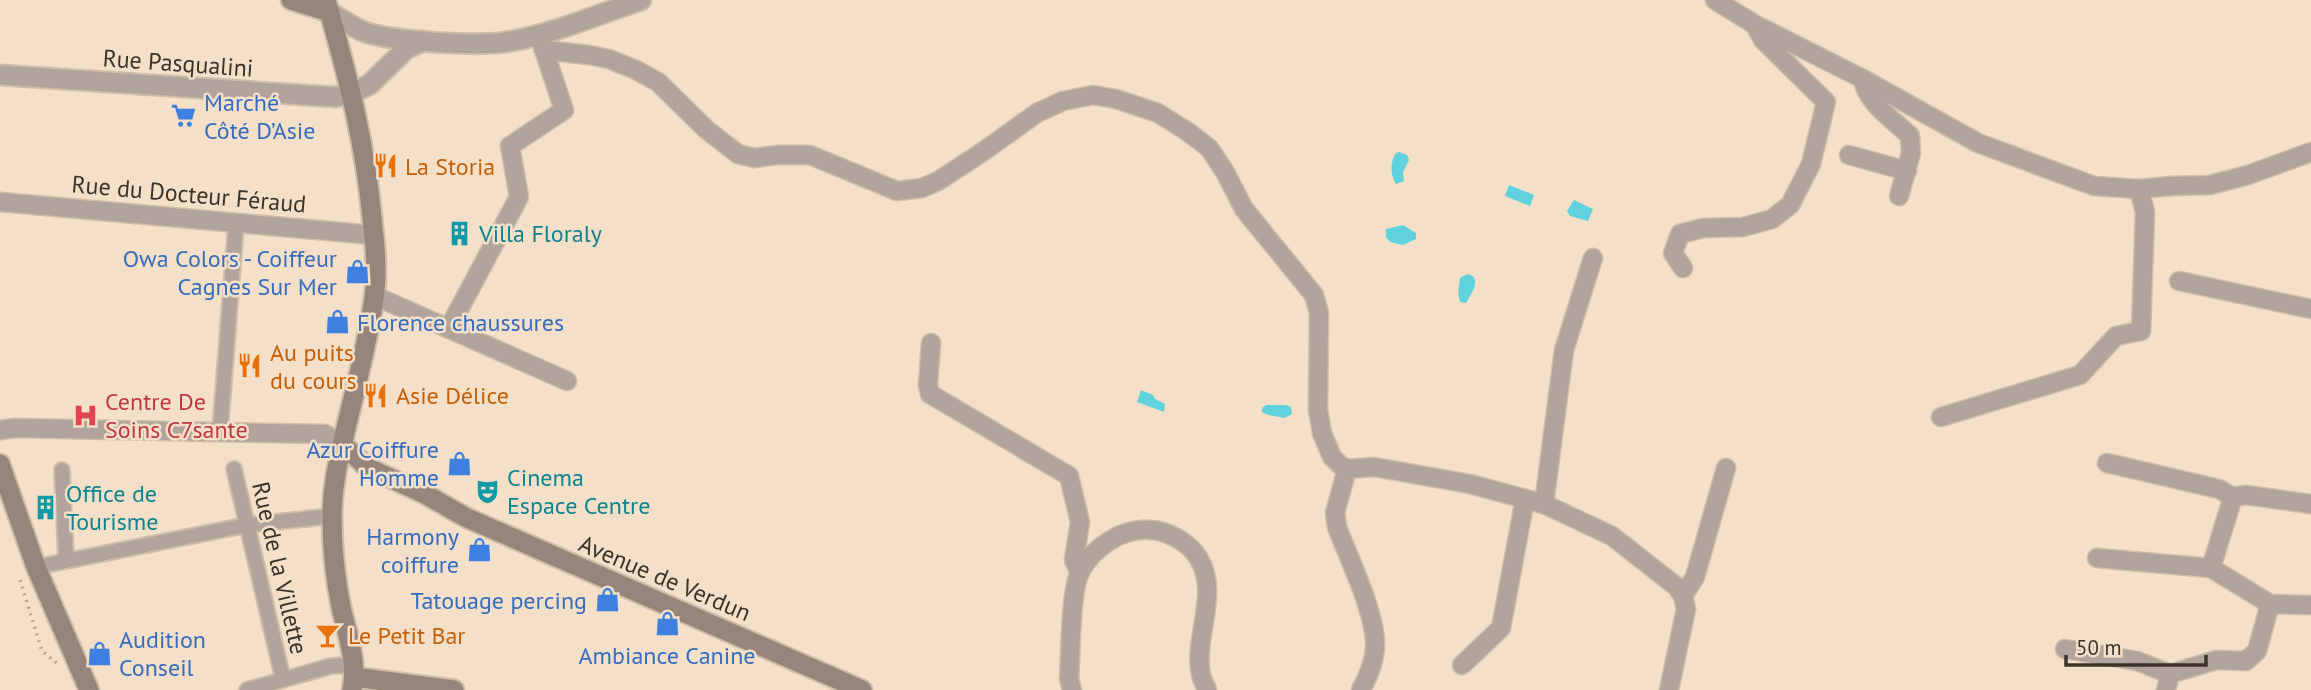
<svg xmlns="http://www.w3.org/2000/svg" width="2311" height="690" font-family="'PT Sans',sans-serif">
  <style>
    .water { fill: #60d2de }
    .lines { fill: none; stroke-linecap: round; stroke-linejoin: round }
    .pedestrian-casing { stroke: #cfbda8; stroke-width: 18 }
    .minor-casing { stroke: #cfbda8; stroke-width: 21 }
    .tertiary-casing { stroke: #cfbda8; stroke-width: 23 }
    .secondary-casing { stroke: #cfbda8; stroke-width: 23 }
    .path { stroke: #b6a693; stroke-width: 3.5; stroke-dasharray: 2 5; stroke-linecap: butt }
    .pedestrian { stroke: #b0a49d; stroke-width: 14 }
    .minor { stroke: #b0a49d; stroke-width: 18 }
    .tertiary { stroke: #b0a49d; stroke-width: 19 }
    .secondary { stroke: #97857b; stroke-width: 19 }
    .labels { text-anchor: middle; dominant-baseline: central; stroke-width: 5; stroke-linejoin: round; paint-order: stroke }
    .street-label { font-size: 24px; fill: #3b332a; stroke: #f4e0c8 }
    .shop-label { font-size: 24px; fill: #366cbe; stroke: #f4e0c8; text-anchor: end }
    .food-label { font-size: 24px; fill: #c56008; stroke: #f4e0c8; text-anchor: start }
    .culture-label { font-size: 24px; fill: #0d838f; stroke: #f4e0c8; text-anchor: start }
    .health-label { font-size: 24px; fill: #be3a42; stroke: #f4e0c8; text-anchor: start }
  </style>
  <rect width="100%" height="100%" fill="#f4e0c8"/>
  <g class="water">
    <path d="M1399,152L1407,155L1409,160L1403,172L1404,181L1396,184C1390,175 1390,161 1396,153Z"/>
    <path d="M1509,185L1534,195L1530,206L1505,196Z"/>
    <path d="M1574,200L1593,209L1588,221L1570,216L1567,211Z"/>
    <path d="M1403,225L1416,233V239L1403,245L1390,242L1386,237V229Z"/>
    <path d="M1467,274L1473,276C1479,285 1471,294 1466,303L1460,302L1458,293L1460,278Z"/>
    <path d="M1141,390L1153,395L1155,399L1165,404L1164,412L1137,402Z"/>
    <path d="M1266,405H1286L1291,407L1292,414L1284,418C1277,416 1268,416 1262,412V408Z"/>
  </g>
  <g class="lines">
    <defs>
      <g id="pedestrian">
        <path d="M220,432L236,224"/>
        <path d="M234,469L283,679"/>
        <path d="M62,470L66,559"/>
        <path d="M36,567L247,525L332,516"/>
        <path d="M247,690L331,666L354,665"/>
      </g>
      <g id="minor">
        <path d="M1715,0L1754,24L1863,79L1978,143L2094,186L2139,189L2170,186L2210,185L2248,175L2311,152"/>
        <path d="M539,34L544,50L589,55L609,59L636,70L658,82L707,130L738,154L754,158L777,155H810L897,191L922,188L938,181L981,153L1037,113L1063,101L1093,95L1116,99L1158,113L1188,132L1209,148L1225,172L1244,209L1314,295L1319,313L1318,410L1322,433L1332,457L1339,464L1347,469L1374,467L1470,484L1544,504L1612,536L1677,587L1683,596L1686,609L1669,690"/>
        <path d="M1863,79C1867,104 1893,119 1910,136L1911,153L1899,196"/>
        <path d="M1849,155L1907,171"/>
        <path d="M0,202L374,235"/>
        <path d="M1683,268L1673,253L1680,234L1703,228L1743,227L1772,219L1790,205L1811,164L1826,102L1763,40L1756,27"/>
        <path d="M2179,281L2311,309"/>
        <path d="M375,296L567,381"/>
        <path d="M449,328L519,197L510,146L564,110L544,50"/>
        <path d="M931,343L928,385L930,394L1069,476L1080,522L1074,560L1080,573"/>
        <path d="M1941,417L2080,375L2116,336L2141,331L2145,212L2139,189"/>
        <path d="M0,430L14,428L325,434L342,444"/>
        <path d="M2107,463L2219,489L2233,497"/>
        <path d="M1347,469L1335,513L1337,527C1349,559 1377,616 1375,648C1374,664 1368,677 1361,690"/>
        <path d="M1544,504L1564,350L1593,258"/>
        <path d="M2097,558L2211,568L2270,604L2311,605"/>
        <path d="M2211,568L2233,497L2246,495L2311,504"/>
        <path d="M1683,596L1695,577L1726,468"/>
        <path d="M2065,649L2137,661L2170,674L2166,690"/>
        <path d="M1462,665L1501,628L1525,499"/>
        <path d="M2170,674L2216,660L2246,661L2257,651L2270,604"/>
        <path d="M1072,690L1069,679C1071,654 1070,592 1080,572C1093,547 1122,528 1150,530C1167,530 1190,543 1199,559C1220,594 1193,638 1201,675C1202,680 1205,685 1207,690"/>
      </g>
      <g id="tertiary">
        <path d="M329,12C340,18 351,26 362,31C390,42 483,47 512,41C556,33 599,14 641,0"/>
        <path d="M0,75L335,97L353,93L370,84L406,49L423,41"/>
      </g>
      <g id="secondary">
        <path d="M291,0L329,12"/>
        <path d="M326,0C347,73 365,142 372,218C375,244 378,272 374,298C368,342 356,385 346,428C339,458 332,485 332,517C332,547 335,577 341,607C347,635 358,661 352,690"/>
        <path d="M342,444L368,468L423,493L467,518L862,690"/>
        <path d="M0,464L36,567L89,690"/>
        <path d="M354,677L454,690"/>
      </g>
    </defs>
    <use href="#pedestrian" class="pedestrian-casing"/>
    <use href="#minor" class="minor-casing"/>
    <use href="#tertiary" class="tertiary-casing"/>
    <use href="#secondary" class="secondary-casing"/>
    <path class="path" d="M20,580L42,651L57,663"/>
    <use href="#pedestrian" class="pedestrian"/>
    <use href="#minor" class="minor"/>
    <use href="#tertiary" class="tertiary"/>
    <use href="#secondary" class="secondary"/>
  </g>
  <defs>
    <symbol id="supermarket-bare" viewBox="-9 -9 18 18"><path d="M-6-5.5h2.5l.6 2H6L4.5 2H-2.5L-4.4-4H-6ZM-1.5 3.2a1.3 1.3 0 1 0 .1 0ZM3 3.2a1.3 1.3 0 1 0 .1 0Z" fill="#3f7fe0" stroke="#f4e0c8" stroke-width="2.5" paint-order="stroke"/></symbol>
    <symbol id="restaurant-bare" viewBox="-9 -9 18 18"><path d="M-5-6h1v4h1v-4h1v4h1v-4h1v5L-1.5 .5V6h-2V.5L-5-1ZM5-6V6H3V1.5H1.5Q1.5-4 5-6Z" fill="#e8710a" stroke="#f4e0c8" stroke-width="2.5" paint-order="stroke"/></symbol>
    <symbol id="building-bare" viewBox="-9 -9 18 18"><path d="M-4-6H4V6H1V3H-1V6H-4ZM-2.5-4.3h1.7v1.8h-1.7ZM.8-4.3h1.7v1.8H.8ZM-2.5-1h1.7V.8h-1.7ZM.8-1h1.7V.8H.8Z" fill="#0f9aa8" stroke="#f4e0c8" stroke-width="2.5" paint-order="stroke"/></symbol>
    <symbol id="shop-bare" viewBox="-9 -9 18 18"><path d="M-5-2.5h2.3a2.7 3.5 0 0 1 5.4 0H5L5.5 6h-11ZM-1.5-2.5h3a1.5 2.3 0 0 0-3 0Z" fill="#3f7fe0" stroke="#f4e0c8" stroke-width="2.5" paint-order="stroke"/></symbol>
    <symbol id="hospital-bare" viewBox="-9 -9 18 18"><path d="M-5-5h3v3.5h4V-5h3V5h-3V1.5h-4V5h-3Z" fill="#e0444e" stroke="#f4e0c8" stroke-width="2.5" paint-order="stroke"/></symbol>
    <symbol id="theatre-bare" viewBox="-9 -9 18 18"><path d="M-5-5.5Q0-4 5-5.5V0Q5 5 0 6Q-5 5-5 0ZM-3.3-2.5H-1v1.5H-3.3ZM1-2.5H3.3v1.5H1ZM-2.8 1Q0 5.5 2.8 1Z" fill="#0f9aa8" stroke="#f4e0c8" stroke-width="2.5" paint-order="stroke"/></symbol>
    <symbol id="bar-bare" viewBox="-9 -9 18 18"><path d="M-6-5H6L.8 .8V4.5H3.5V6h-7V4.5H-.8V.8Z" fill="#e8710a" stroke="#f4e0c8" stroke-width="2.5" paint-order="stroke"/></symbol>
  </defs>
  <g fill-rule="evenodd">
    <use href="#supermarket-bare" x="166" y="98" width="35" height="35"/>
    <use href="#restaurant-bare" x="368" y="148" width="35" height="35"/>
    <use href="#building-bare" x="442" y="216" width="35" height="35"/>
    <use href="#shop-bare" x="340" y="254" width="35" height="35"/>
    <use href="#shop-bare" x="320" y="304" width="35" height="35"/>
    <use href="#restaurant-bare" x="232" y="348" width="35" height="35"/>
    <use href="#restaurant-bare" x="358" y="378" width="35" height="35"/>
    <use href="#hospital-bare" x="68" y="398" width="35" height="35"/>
    <use href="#shop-bare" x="442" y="446" width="35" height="35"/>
    <use href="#theatre-bare" x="470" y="474" width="35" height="35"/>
    <use href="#building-bare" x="28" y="490" width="35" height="35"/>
    <use href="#shop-bare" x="462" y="532" width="35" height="35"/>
    <use href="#shop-bare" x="590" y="582" width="35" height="35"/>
    <use href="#shop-bare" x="650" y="606" width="35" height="35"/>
    <use href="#bar-bare" x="310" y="618" width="35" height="35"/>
    <use href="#shop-bare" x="82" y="636" width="35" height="35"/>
  </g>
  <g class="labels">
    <g class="street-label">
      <text transform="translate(178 63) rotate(4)">Rue Pasqualini</text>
      <text transform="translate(189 194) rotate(5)">Rue du Docteur Féraud</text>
      <text transform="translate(280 568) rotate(77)">Rue de la Villette</text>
      <text transform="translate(665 578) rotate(23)">Avenue de Verdun</text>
    </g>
    <g class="shop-label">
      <text x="204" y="102" text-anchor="start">Marché<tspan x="204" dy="28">Côté D’Asie</tspan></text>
      <text x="337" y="258">Owa Colors - Coiffeur<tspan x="337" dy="28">Cagnes Sur Mer</tspan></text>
      <text x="357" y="322" text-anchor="start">Florence chaussures</text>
      <text x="439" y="449">Azur Coiffure<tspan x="439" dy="28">Homme</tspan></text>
      <text x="459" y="536">Harmony<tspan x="459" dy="28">coiffure</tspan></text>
      <text x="587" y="600">Tatouage percing</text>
      <text x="119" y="639" text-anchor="start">Audition<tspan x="119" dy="28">Conseil</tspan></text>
      <text x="667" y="655" text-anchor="middle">Ambiance Canine</text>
    </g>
    <g class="food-label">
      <text x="405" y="166">La Storia</text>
      <text x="270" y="352">Au puits<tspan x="270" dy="28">du cours</tspan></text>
      <text x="396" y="395">Asie Délice</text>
      <text x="348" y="635">Le Petit Bar</text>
    </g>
    <g class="culture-label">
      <text x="479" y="233">Villa Floraly</text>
      <text x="507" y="477">Cinema<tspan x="507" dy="28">Espace Centre</tspan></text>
      <text x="66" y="493">Office de<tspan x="66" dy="28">Tourisme</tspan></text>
    </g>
    <g class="health-label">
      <text x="105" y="401">Centre De<tspan x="105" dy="28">Soins C7sante</tspan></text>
    </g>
  </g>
  <path d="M2066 655v10h140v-10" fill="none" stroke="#3b332a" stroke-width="3.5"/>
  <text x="2076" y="655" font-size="21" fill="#3b332a" stroke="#f4e0c8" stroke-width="5" paint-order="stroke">50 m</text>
</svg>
